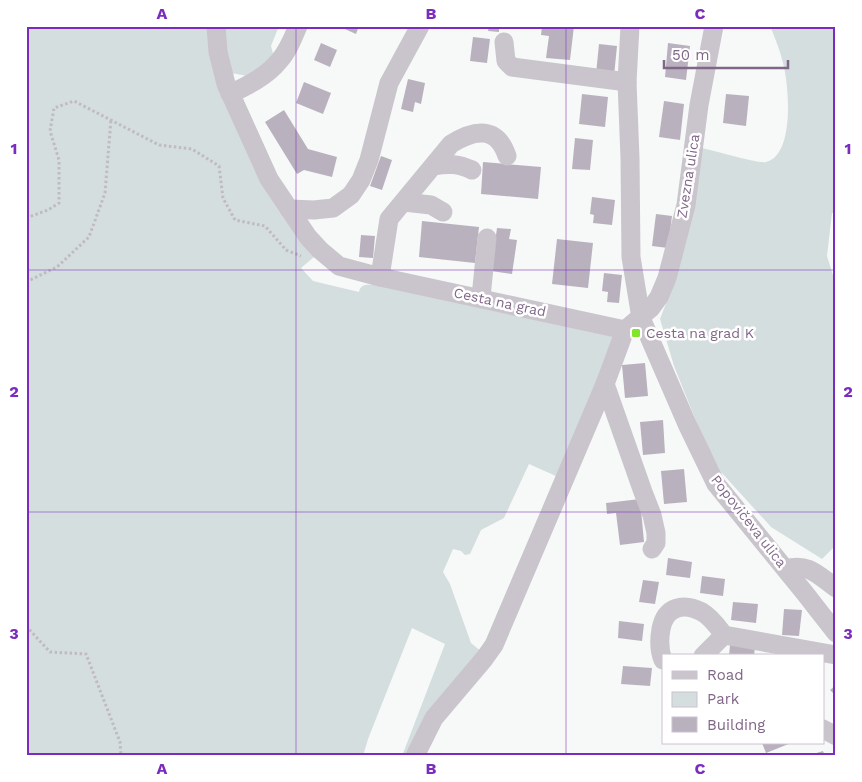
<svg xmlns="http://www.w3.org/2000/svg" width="862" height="782" font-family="'Work Sans',sans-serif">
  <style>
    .green { fill: #d5dede }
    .building { fill: #bab1bf }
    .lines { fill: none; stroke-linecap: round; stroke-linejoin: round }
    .path { stroke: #c0bbc1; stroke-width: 3; stroke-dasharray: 2.5 2.5; stroke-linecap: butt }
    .minor { stroke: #cac4cc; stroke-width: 19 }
    .grid { fill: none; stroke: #7b2cbf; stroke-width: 1; stroke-opacity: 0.55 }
    .poi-dot { fill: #81e629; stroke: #fff; stroke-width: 2 }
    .labels { text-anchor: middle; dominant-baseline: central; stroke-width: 5; stroke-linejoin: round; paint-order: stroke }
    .street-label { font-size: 14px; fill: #806788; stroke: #fff }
    .poi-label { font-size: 14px; fill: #806788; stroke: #fff; text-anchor: start }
    .neatline { fill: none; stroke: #7b2cbf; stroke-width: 2 }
    .grid-label { font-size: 16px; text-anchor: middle; font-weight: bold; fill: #7b2cbf }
  </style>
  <rect width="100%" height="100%" fill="#f6f9f7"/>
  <g class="green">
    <path d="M26,26H210L314,257L301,268L313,281L359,292C361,283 367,285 375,285L614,337L558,477L529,464L504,518L481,530L470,554L465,555L461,551L453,549L443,572L450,584L471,643L482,652L408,756H402L445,644L412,628L368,739L363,756H26Z"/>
    <path d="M224,26H279L271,46L274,57L247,76L231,73L226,48Z"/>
    <path d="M770,26H836V213H832L827,256L836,285V545L822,559L771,527L721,472L700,431L674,366L660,319L676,277L702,148C712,150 759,164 766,162C795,155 789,85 783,63C780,50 775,38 770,26Z"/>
  </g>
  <g class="building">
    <path d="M338,26H359L356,34Z"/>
    <path d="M489,26H499V32L488,31Z"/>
    <path d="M542,26H574L570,60L546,58L549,36L541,35Z"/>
    <path d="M473,37L490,39L487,63L470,61Z"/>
    <path d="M321,43L337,50L330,67L314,60Z"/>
    <path d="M668,43L690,46L686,80L665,77Z"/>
    <path d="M599,44L617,46L614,76L596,74Z"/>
    <path d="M408,79L425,83L421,104L415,102L413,112L401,109Z"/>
    <path d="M304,82L331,93L323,114L296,103Z"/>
    <path d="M582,94L608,97L605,127L579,124Z"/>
    <path d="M726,94L749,96L746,126L723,123Z"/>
    <path d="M664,101L684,104L680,140L659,137Z"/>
    <path d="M284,110L308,149L337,157L332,177L304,170L297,174L265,122Z"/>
    <path d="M575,138L593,140L590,170L572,169Z"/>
    <path d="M381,156L392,160L382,190L370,186Z"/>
    <path d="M483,162L541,167L538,199L481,194Z"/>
    <path d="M592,197L615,200L612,225L593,223L594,215L590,214Z"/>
    <path d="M656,214L672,216L668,248L652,246Z"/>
    <path d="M422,221L479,227L475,263L419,257Z"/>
    <path d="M497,228L511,229L509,239L517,240L512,274L491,271Z"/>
    <path d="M361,235L375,236L373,258L359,257Z"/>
    <path d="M557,239L593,243L588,288L552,284Z"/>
    <path d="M604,273L622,275L619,303L607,302L608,292L602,291Z"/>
    <path d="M645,363L648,396L625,398L622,365Z"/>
    <path d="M663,420L665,453L643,455L640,422Z"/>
    <path d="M684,469L687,502L664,504L661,471Z"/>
    <path d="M640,499L644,542L620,545L616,513L607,514L606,503Z"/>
    <path d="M668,558L692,562L690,578L666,575Z"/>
    <path d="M702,576L725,579L723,596L700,593Z"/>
    <path d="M643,580L659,582L655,604L639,602Z"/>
    <path d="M733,602L758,604L756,623L731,620Z"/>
    <path d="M784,609L802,610L799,636L782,635Z"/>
    <path d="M619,621L644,624L642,641L618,638Z"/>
    <path d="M730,645L755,647L754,656H729Z"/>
    <path d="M623,666L652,668L650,686L621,684Z"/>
    <path d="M836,685V696L830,690Z"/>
    <path d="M762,743H791L766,753Z"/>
    <path d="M823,751L825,756H810V755Z"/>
  </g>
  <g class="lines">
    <g class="path">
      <path d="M26,218L48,210L59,203V160L50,131L54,108L74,101L159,145L192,149L219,166L223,198L235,220L265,226L286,250L301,256"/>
      <path d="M26,282L57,267L89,237L105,193L111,119"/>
      <path d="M26,626L50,652L86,654L120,742L121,756"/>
    </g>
    <g class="minor">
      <path d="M216,26L218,52L226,84L269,179L308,237L320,250L339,266L380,277L625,330L651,308L659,297L667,278L686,205L699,105L714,26"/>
      <path d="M630,26L627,82L630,158L631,257L641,318L687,424L716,484L804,592L836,633"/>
      <path d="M504,42L506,61L512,67L627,82"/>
      <path d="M230,94C247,86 267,76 279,61C288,51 293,38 298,26"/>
      <path d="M434,166C449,163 459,164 472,170"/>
      <path d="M404,202L431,205L443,212"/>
      <path d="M289,209L314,210L333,208L351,195L361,180L369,160L389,83L420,26"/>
      <path d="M380,277L389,219L451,144C475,129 497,126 507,156"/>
      <path d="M481,297L487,238"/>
      <path d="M605,384L643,492L652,515L656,533V543L652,549"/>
      <path d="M786,569C808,562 819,576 836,588"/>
      <path d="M703,656L724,635"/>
      <path d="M663,660C659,650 659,640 661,629C665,607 683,602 702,612C711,617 718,627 724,635L836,655"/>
      <path d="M823,729L836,736"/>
      <path d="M415,756L434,718L484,659L494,645L605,384L625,330"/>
    </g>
  </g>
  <path class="grid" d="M296,26V756M566,26V756M26,270H836M26,512H836"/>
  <rect class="poi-dot" x="631" y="328" width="10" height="10" rx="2.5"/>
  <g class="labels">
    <g class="street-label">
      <text transform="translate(688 176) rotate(-81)">Zvezna ulica</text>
      <text transform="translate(500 302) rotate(12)">Cesta na grad</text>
      <text transform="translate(749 521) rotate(52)">Popovičeva ulica</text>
    </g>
    <g class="poi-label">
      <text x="646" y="333">Cesta na grad K</text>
    </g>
  </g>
  <rect width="862" height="782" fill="none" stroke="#ffffff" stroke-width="55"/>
  <rect x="662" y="654" width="162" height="90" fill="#ffffff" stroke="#ccc2cf"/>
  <rect x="672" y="671" width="25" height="8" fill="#cac4cc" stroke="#ccc2cf"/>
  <text x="707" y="680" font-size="15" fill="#806788">Road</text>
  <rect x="672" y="692" width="25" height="15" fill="#d5dede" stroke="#ccc2cf"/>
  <text x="707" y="704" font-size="15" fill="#806788">Park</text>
  <rect x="672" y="717" width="25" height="15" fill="#bab1bf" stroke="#ccc2cf"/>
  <text x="707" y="730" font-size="15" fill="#806788">Building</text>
  <path d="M664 60v8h124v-8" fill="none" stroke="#806788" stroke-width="2.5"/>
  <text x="672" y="60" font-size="15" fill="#806788" stroke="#ffffff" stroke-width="4" paint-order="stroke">50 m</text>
  <rect x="28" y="28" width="806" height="726" class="neatline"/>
  <g class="grid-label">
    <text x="162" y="19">A</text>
    <text x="431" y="19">B</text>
    <text x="700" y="19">C</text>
    <text x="14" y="154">1</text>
    <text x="848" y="154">1</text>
    <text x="14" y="397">2</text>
    <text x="848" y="397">2</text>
    <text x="14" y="639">3</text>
    <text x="848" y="639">3</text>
    <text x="162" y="774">A</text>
    <text x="431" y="774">B</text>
    <text x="700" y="774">C</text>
  </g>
</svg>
